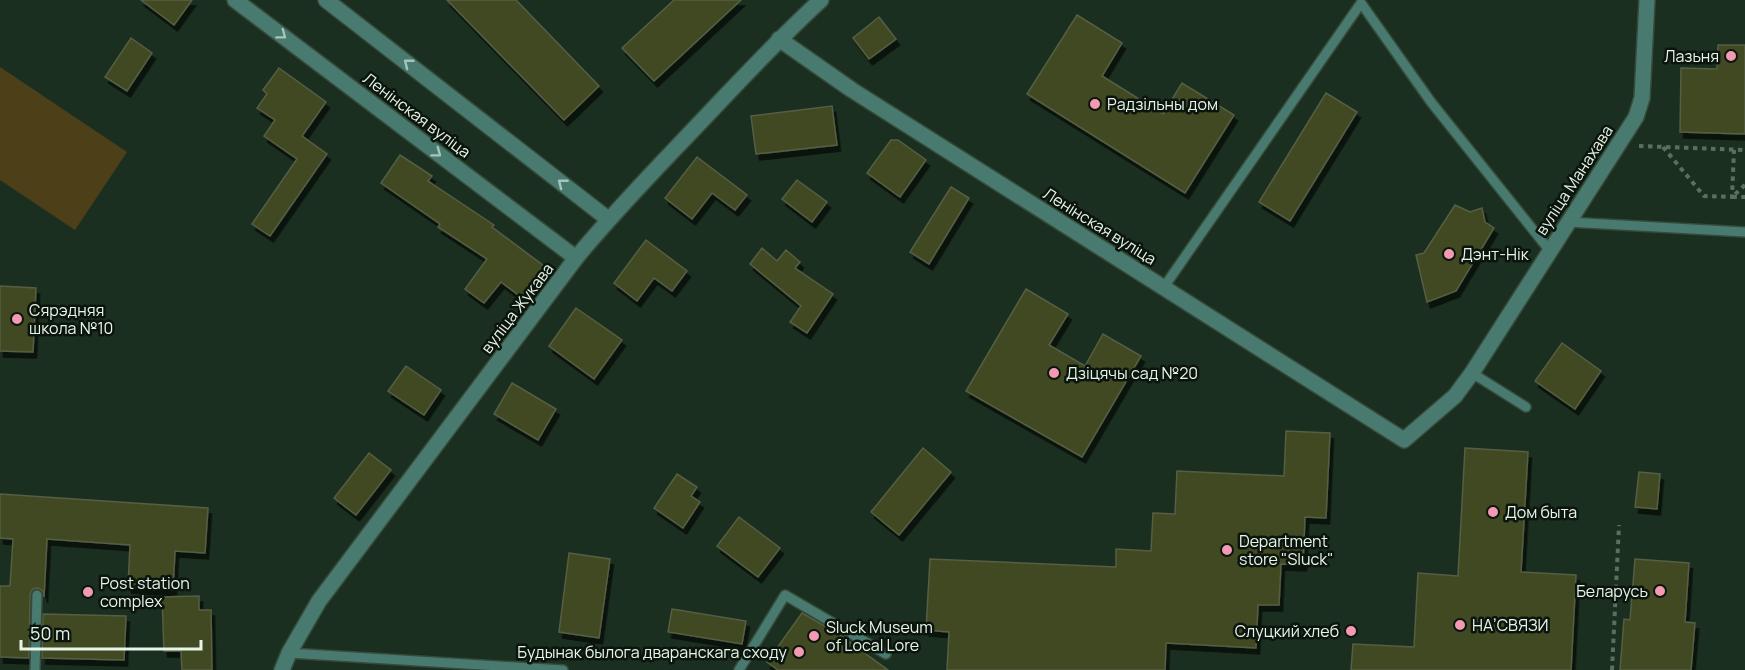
<svg xmlns="http://www.w3.org/2000/svg" width="1745" height="670" font-family="Manrope,sans-serif">
  <style>
    .park { fill: #4d4018 }
    .building { fill: #404a20; stroke: #565e44; stroke-width: 1.5; filter: url(#shadow) }
    .lines { fill: none; stroke-linecap: round; stroke-linejoin: round }
    .service-casing { stroke: #374b3b; stroke-width: 12 }
    .minor-casing { stroke: #374b3b; stroke-width: 18 }
    .path { stroke: #5c6e60; stroke-width: 4; stroke-dasharray: 4.5 4.5; stroke-linecap: butt }
    .service { stroke: #487a70; stroke-width: 9 }
    .minor { stroke: #487a70; stroke-width: 15 }
    .oneway { stroke: #a7c4b9 }
    .poi-dot { fill: #f19ab2; stroke: #0b150d; stroke-width: 2 }
    .labels { text-anchor: middle; dominant-baseline: central; stroke-width: 5; stroke-linejoin: round; paint-order: stroke }
    .poi-label { font-size: 16px; fill: #e7f5e9; stroke: #0b150d; text-anchor: start }
    .street-label { font-size: 16px; fill: #e7f5e9; stroke: #0b150d }
  </style>
  <defs>
    <filter id="shadow"><feDropShadow dx="3.5" dy="6" stdDeviation="0" flood-color="#0009"/></filter>
  </defs>
  <rect width="100%" height="100%" fill="#1a2f1f"/>
  <path class="park" d="M0,67L127,152L75,230L0,180Z"/>
  <g class="building">
    <path d="M141,0H192L174,25Z"/>
    <path d="M447,0H516L599,86L564,120Z"/>
    <path d="M674,0H741L654,81L622,48Z"/>
    <path d="M1077,15L1122,43L1102,76L1163,114L1182,83L1234,115L1185,193L1027,94Z"/>
    <path d="M879,17L896,39L869,59L853,38Z"/>
    <path d="M131,38L152,53L127,91L105,77Z"/>
    <path d="M1718,45H1745V134L1680,132L1681,68L1717,69Z"/>
    <path d="M279,68L326,102L302,136L327,154L270,236L252,224L297,159L264,136L275,120L257,108L267,94L263,90Z"/>
    <path d="M1326,93L1357,112L1290,221L1259,202Z"/>
    <path d="M832,106L837,145L756,154L751,116Z"/>
    <path d="M891,140H898L926,160L900,197L867,173Z"/>
    <path d="M400,155L432,176L428,181L494,225L492,227L548,269L525,300L501,282L484,303L465,289L487,259L438,227L440,224L381,183Z"/>
    <path d="M697,157L747,195L735,210L712,193L692,219L665,198Z"/>
    <path d="M797,180L827,202L812,222L782,199Z"/>
    <path d="M951,187L969,198L929,264L910,252Z"/>
    <path d="M1455,205L1470,212L1482,208L1485,222L1494,228L1456,291L1427,302L1416,255L1424,253Z"/>
    <path d="M646,240L687,271L672,291L654,278L637,301L614,283Z"/>
    <path d="M762,248L777,261L786,250L800,262L795,268L833,294L807,333L790,322L801,306L750,264Z"/>
    <path d="M0,286L36,288L33,352L0,351Z"/>
    <path d="M1026,289L1068,314L1049,345L1085,366L1103,334L1141,356L1082,457L966,391Z"/>
    <path d="M576,308L622,340L594,379L549,346Z"/>
    <path d="M1562,343L1601,371L1575,409L1535,381Z"/>
    <path d="M406,366L441,390L424,415L388,391Z"/>
    <path d="M512,383L556,409L538,440L494,414Z"/>
    <path d="M1286,431L1330,433L1326,518L1305,517L1303,565L1281,564L1279,605H1258L1256,648L1166,643L1165,670H947L949,632L926,630L930,559L1116,567V549L1151,551L1153,513L1175,514L1177,471L1284,476Z"/>
    <path d="M923,448L951,472L899,535L871,512Z"/>
    <path d="M1465,448L1528,452L1521,572L1576,575L1571,670H1351L1353,644L1414,647L1418,573L1458,576Z"/>
    <path d="M369,453L391,470L356,515L334,498Z"/>
    <path d="M1639,472L1660,474L1657,509L1635,507Z"/>
    <path d="M677,474L697,487L691,496L700,502L683,528L654,508Z"/>
    <path d="M0,494L208,508L205,553L175,551L173,590L128,587L130,545L47,539L44,597L43,591L38,588L33,589L30,594L29,658L0,657V586H10L13,539L0,538Z"/>
    <path d="M739,517L780,548L758,577L717,546Z"/>
    <path d="M569,553L610,559L599,638L559,632Z"/>
    <path d="M1635,559L1689,563L1685,622L1695,623L1691,670H1620L1624,619L1630,620Z"/>
    <path d="M199,596V610H211L212,670H182L181,651H164L162,597Z"/>
    <path d="M672,609L746,621L742,644L668,632Z"/>
    <path d="M802,613L837,633L888,670H778L767,662Z"/>
    <path d="M43,614L126,616L124,660L42,658Z"/>
  </g>
  <g class="lines">
    <defs>
      <g id="service">
        <path d="M1568,222L1745,232"/>
        <path d="M1164,287L1361,3L1431,102L1550,251"/>
        <path d="M1472,373L1526,407"/>
        <path d="M289,653L563,670"/>
        <path d="M35,670L37,595"/>
        <path d="M739,670L785,595L886,654"/>
      </g>
      <g id="minor">
        <path d="M235,0L576,258"/>
        <path d="M326,0L608,219"/>
        <path d="M779,39L852,90L1404,440L1455,396L1472,373L1636,117L1642,98L1647,0"/>
        <path d="M282,670L289,653L319,601L576,258C613,213 653,172 693,130C735,86 776,41 821,0"/>
      </g>
    </defs>
    <use href="#service" class="service-casing"/>
    <use href="#minor" class="minor-casing"/>
    <g class="path">
      <path d="M1639,146L1745,150"/>
      <path d="M1663,147L1704,196L1732,197L1734,150"/>
      <path d="M1745,185L1732,197H1745"/>
      <path d="M1612,670L1619,525"/>
    </g>
    <use href="#service" class="service"/>
    <use href="#minor" class="minor"/>
  </g>
  <defs><path id="oneway-chevron" d="M-2-3.5L2.5 0L-2 3.5" fill="none" stroke-width="1.6" stroke-linecap="round" stroke-linejoin="round" transform="scale(1.5)"/></defs>
  <g class="oneway">
    <use href="#oneway-chevron" transform="translate(282 35) rotate(37)"/>
    <use href="#oneway-chevron" transform="translate(408 63) rotate(-142)"/>
    <use href="#oneway-chevron" transform="translate(437 153) rotate(37)"/>
    <use href="#oneway-chevron" transform="translate(562 183) rotate(-142)"/>
  </g>
  <g class="poi-dot">
    <circle cx="1731" cy="56" r="6"/>
    <circle cx="1095" cy="104" r="6"/>
    <circle cx="1449" cy="254" r="6"/>
    <circle cx="17" cy="319" r="6"/>
    <circle cx="1054" cy="373" r="6"/>
    <circle cx="1493" cy="512" r="6"/>
    <circle cx="1227" cy="550" r="6"/>
    <circle cx="1660" cy="591" r="6"/>
    <circle cx="88" cy="592" r="6"/>
    <circle cx="1460" cy="625" r="6"/>
    <circle cx="1351" cy="631" r="6"/>
    <circle cx="814" cy="636" r="6"/>
    <circle cx="799" cy="652" r="6"/>
  </g>
  <g class="labels">
    <g class="poi-label">
      <text x="1719" y="56" text-anchor="end">Лазьня</text>
      <text x="1107" y="104">Радзільны дом</text>
      <text x="1461" y="254">Дэнт-Нік</text>
      <text x="29" y="310">Сярэдняя<tspan x="29" dy="18">школа №10</tspan></text>
      <text x="1066" y="373">Дзіцячы сад №20</text>
      <text x="1505" y="512">Дом быта</text>
      <text x="1239" y="541">Department<tspan x="1239" dy="18">store "Sluck"</tspan></text>
      <text x="100" y="583">Post station<tspan x="100" dy="18">complex</tspan></text>
      <text x="1648" y="591" text-anchor="end">Беларусь</text>
      <text x="1472" y="625">НАʼСВЯЗИ</text>
      <text x="826" y="627">Sluck Museum<tspan x="826" dy="18">of Local Lore</tspan></text>
      <text x="1339" y="631" text-anchor="end">Слуцкий хлеб</text>
      <text x="787" y="652" text-anchor="end">Будынак былога дваранскага сходу</text>
    </g>
    <g class="street-label">
      <text transform="translate(417 115) rotate(37)">Ленінская вуліца</text>
      <text transform="translate(1574 180) rotate(-57)">вуліца Манахава</text>
      <text transform="translate(1100 226) rotate(32)">Ленінская вуліца</text>
      <text transform="translate(517 308) rotate(-53)">вуліца Жукава</text>
    </g>
  </g>
  <path d="M21 640v9h180v-9" fill="none" stroke="#e7f5e9" stroke-width="3"/>
  <text x="30" y="640" font-size="18" fill="#e7f5e9" stroke="#0b150d" stroke-width="4.5" paint-order="stroke">50 m</text>
</svg>
